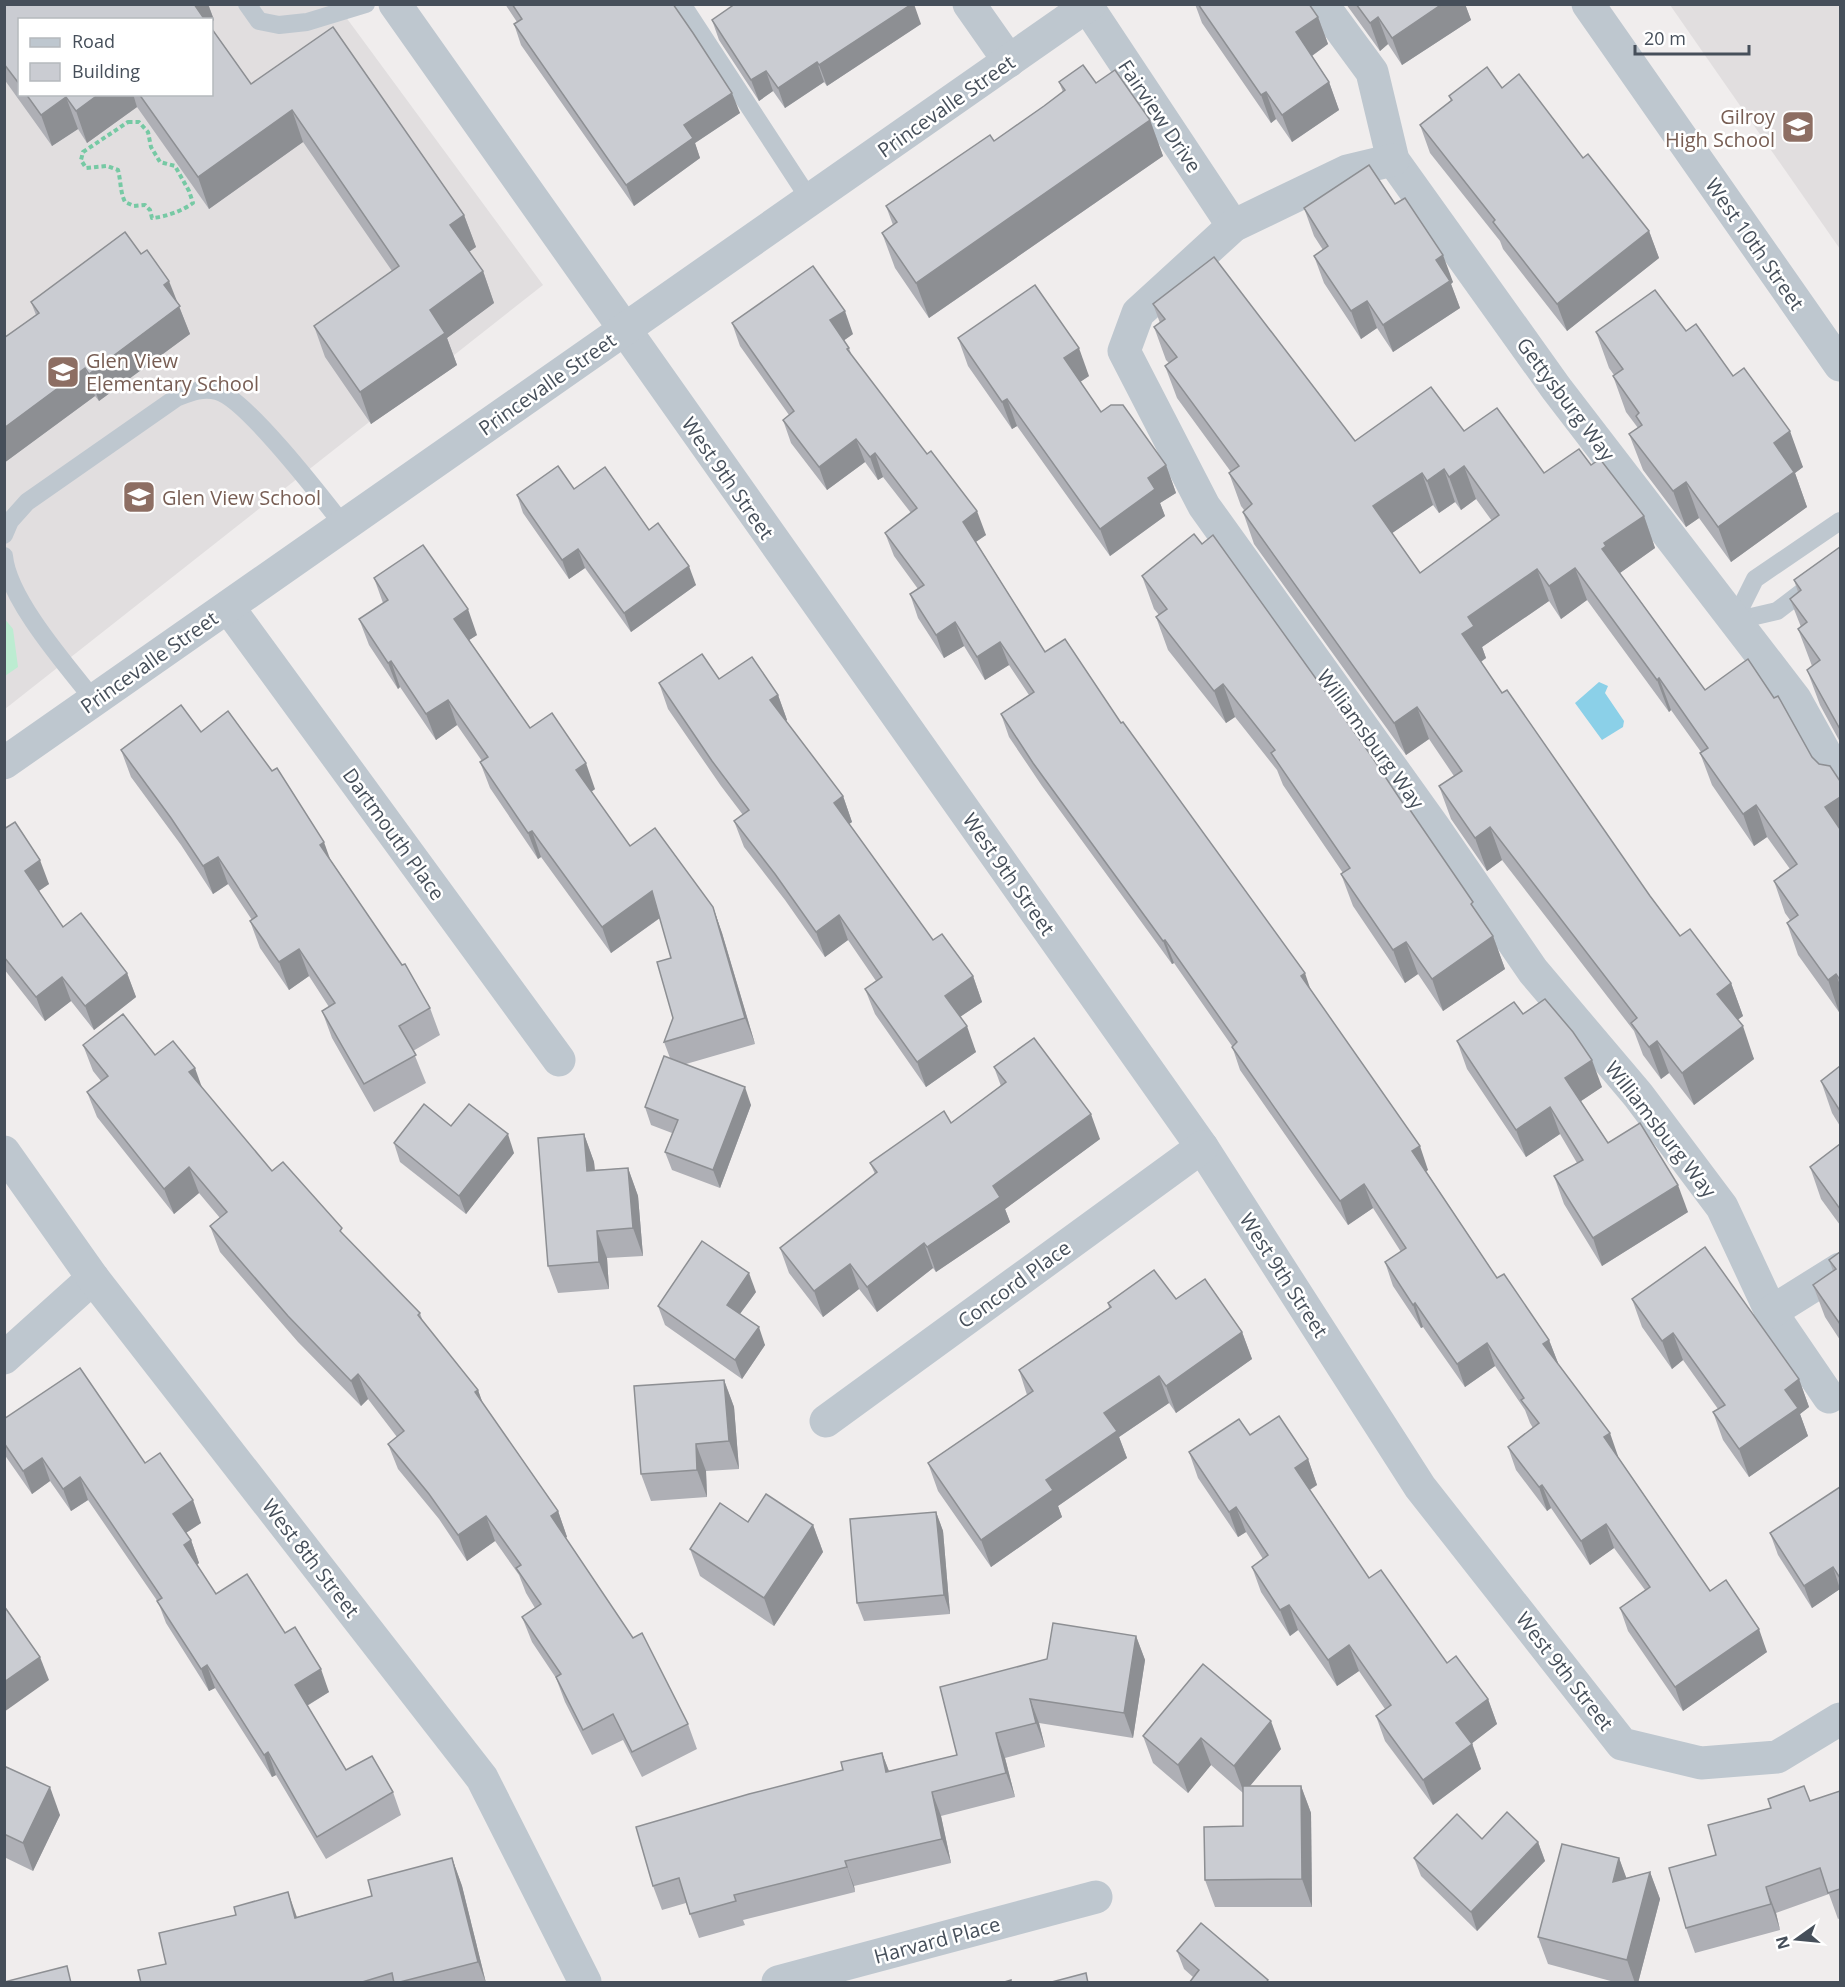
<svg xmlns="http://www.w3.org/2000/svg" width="1845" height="1987" font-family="'Open Sans',sans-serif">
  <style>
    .education { fill: #e1dedf; fill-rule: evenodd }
    .green { fill: #bcecd1 }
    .water { fill: #8bd0e8 }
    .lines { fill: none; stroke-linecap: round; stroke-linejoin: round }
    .path { stroke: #76c9a4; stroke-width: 4; stroke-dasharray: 4.5 3; stroke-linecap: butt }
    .service { stroke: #bec7cf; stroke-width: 18 }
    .minor { stroke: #bec7cf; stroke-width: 33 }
    .tertiary { stroke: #bec7cf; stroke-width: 33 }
    .wall { fill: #aeafb5; fill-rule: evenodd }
    .shaded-wall { fill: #8d8f93 }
    .building { fill: #caccd2; stroke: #8d8f93; stroke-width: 1.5; fill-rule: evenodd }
    .labels { text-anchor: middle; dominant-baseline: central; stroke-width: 5; stroke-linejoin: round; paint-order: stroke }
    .street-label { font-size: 20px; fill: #464f5a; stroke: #fff }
    .education-label { font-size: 20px; fill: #785e54; stroke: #fff; text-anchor: start }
  </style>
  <rect width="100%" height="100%" fill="#f0eded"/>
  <g class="education">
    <path d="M5,5H337L543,285L5,709ZM20,20H212V94H20Z"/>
    <path d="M1670,5H1840V249Z"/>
  </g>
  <path class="green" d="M4,618L13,629L18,667L5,676Z"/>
  <path class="water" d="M1599,682L1608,686L1605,693L1624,721L1623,727L1602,740L1575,703Z"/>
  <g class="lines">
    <path class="path" d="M128,122H139L148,132L151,147L160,162L175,166L189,191L193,203C182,211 165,217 152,218L150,210L145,205L134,206L125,202C120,192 121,181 118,170L107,166L86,168L81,160L83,152Z"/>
    <g class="service">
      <path d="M247,4L259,21L279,25L307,22L366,4"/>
      <path d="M682,4L810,200"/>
      <path d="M4,535L10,521L27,502L176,398C189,393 202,387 217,391C245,398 323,499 344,526"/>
      <path d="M4,556C8,599 67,666 94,700"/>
      <path d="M1734,621L1755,579L1840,521"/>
      <path d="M1734,621L1777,611L1840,563"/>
    </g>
    <g class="minor">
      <path d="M395,4L1202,1147L1420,1487L1622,1744L1701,1763L1777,1757L1840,1719"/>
      <path d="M969,4L1009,61"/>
      <path d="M1322,4L1372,72L1393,160L1556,388L1795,699L1840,780"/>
      <path d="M1087,6L1233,226"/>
      <path d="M1393,160L1347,171L1233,226L1138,313L1124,351L1204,506L1434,827L1533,971L1638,1095L1722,1207L1771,1312L1829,1397"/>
      <path d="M228,607L559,1060"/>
      <path d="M1771,1312L1840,1269"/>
      <path d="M4,1358L93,1278"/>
      <path d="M826,1421L1202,1147"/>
      <path d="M778,1982L1096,1897"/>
    </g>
    <g class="tertiary">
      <path d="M1588,4L1840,365"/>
      <path d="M4,763L1090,4"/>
      <path d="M4,1152L93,1278L482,1778L585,1982"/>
    </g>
  </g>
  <g class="wall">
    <path d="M4,4H208L214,20L212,22V20H20V94H212V29L251,84L333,27L464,215L476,247L469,251L483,271L494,303L447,338L457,365L371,424L325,357L314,326L392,271L303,142L209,209L137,107L87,143L78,129L52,146L4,79Z"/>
    <path d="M505,4H673L740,113L695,143L700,158L634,206L521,45L514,24L517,22Z"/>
    <path d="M1195,4H1309L1318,17L1328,44L1312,56L1329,82L1339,110L1292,142L1276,119L1271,123L1202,23Z"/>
    <path d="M1346,4H1465L1471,20L1402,65L1388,44L1380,51Z"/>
    <path d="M712,20L921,24L827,86L824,82L785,108L773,91L759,101L719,40Z"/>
    <path d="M1059,82L1096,83L1150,120L1163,156L929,318L895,268L882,233L893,225L886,206L994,141L1044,106L1063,92Z"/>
    <path d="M1502,88L1583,158L1649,231L1659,258L1567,331L1503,249L1500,241L1430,153L1420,125L1451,101L1449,96Z"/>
    <path d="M1395,204L1453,282L1451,284L1460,308L1393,352L1377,328L1361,339L1324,283L1314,256L1323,250L1314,236L1304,208Z"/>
    <path d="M31,302L178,304L190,334L99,401L95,396L4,463V338L36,315Z"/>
    <path d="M1153,304L1355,441L1464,431L1544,473L1591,465L1644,516L1655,548L1620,573L1705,690L1812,757L1840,781V1011L1839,1012L1798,955L1787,923L1790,920L1785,913L1774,881L1790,869L1767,837L1754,846L1712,785L1700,753L1701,752L1671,710L1669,712L1587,600L1561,619L1549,601L1482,647L1486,658L1481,662L1502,693L1650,896L1680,936L1731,983L1743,1016L1737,1020L1754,1059L1694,1105L1669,1073L1661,1079L1643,1055L1634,1031L1502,860L1487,871L1451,819L1439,786L1454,776L1429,739L1406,755L1254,544L1243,512L1244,510L1241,506L1229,473L1231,472L1177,398L1165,366L1169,363L1166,360L1154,327L1160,323ZM1476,499L1492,521L1420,573L1392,533L1433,505L1439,513L1455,502L1461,510Z"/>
    <path d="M732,323L853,334L844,340L849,348L852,356L986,535L976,542L1045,652L1121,723L1312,992L1428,1170L1426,1171L1497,1278L1549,1340L1558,1363L1557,1364L1618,1456V1457L1710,1591L1767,1652L1683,1711L1628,1631L1620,1608L1645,1590L1614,1548L1590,1565L1551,1508L1547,1511L1516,1470L1508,1447L1533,1428L1530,1423L1525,1410L1495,1366L1465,1387L1423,1327L1421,1328L1393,1286L1385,1262L1401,1252L1373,1208L1348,1225L1240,1070L1232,1046L1174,963L1172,964L1042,786L1009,737L1001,714L1029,695L1009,665L985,680L964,646L944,658L918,618L910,594L918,589L894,556L885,533L911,513L883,477L878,480L865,462L827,490L791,443L783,420L789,415L740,346Z"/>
    <path d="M1686,331L1733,376L1803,467L1795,473L1807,507L1731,562L1699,518L1686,527L1643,470L1629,434L1638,428L1626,412L1613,376L1614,375L1609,368L1596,332Z"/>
    <path d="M958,338L1089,376L1080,382L1101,412L1166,465L1176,493L1160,503L1165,516L1110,556L1017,426L1012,429L968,366Z"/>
    <path d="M574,489L649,530L696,585L631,632L585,568L569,579L523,513L517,495Z"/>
    <path d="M1840,547V742L1820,705L1807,670L1812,666L1798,629L1801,627L1790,599L1798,592L1794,580Z"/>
    <path d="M1142,576L1406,808L1493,936L1505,969L1443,1011L1418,974L1405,983L1353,906L1341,874L1343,873L1283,785L1277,770L1235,717L1226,723L1168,650L1156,617L1159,615L1154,609Z"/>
    <path d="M374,578L477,635L469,640L530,728L595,789L591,792L630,846L713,907L722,933L755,1044L686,1064L751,1105L720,1188L672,1170L665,1152L672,1133L651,1125L645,1107L670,1058L664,1042L673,1018L671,958L660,918L611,953L541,857L538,859L490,788L480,762L482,761L457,725L436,740L400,687L398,689L369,645L359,619L383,603Z"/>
    <path d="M719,679L778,695L787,720L786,721L843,796L852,822L849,824L933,940L973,976L982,1002L960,1017L976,1052L926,1087L875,1014L865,989L876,981L848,940L825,957L785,900L744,847L734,821L743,815L721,786L668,709L659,683Z"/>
    <path d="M201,732L332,862L430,1008L440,1035L413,1051L426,1083L374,1112L332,1038L322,1011L329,1007L309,976L289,990L260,948L250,921L252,920L228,884L213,894L181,845L131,777L121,750Z"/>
    <path d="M4,829L49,884L39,891L63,927L127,973L136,997L94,1030L71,1001L45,1021L4,969Z"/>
    <path d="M1523,1014L1602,1087L1581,1101L1608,1143L1688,1212L1602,1266L1564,1204L1554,1176L1577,1163L1560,1134L1526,1157L1467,1069L1457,1041Z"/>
    <path d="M83,1045L155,1055L202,1088L272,1171L345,1236L420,1313L423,1322L478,1390L483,1405L558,1511L567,1537L565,1538L688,1724L697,1749L642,1777L623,1740L592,1755L565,1702L556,1678L532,1642L522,1617L535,1608L526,1593L519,1575L495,1541L467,1561L439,1519L398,1469L388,1444L397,1437L368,1399L361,1406L298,1342L220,1252L210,1226L220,1218L199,1193L174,1214L97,1117L87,1092L101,1081L93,1071Z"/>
    <path d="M1840,1066V1126L1832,1113L1821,1081Z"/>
    <path d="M994,1067L1100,1139L1005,1209L1010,1222L936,1272L933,1268L877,1312L859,1289L823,1317L789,1273L780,1248L875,1174L870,1163L951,1123L1001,1086Z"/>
    <path d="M451,1126L514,1153L466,1214L400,1162L394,1143Z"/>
    <path d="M584,1134L594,1162L595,1170L628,1168L638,1196L643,1256L607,1258L609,1289L558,1293L548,1266Z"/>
    <path d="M1840,1144V1225L1821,1199L1810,1167Z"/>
    <path d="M1840,1252V1340L1825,1317L1813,1285L1833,1271L1829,1260Z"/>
    <path d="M756,1292L740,1314L765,1345L742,1379L665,1325L658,1306Z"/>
    <path d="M1176,1299L1242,1332L1252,1359L1176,1413L1169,1403L1119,1437L1127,1458L1058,1506L1062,1517L991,1567L938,1491L928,1463L1027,1395L1019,1370L1109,1308L1108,1303Z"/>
    <path d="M1632,1299L1799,1379L1809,1407L1800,1414L1808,1436L1749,1477L1723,1440L1713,1412L1718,1409L1683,1360L1672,1369L1642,1327Z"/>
    <path d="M724,1380L734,1407L739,1469L706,1471L707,1497L651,1501L641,1474Z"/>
    <path d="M4,1419L145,1463L201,1523L186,1533L191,1540L199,1563L197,1565L216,1594L285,1633L329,1692L307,1706L346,1770L393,1792L401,1815L326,1859L276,1775L272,1777L215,1688L209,1691L166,1623L158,1602L88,1500L71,1511L50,1481L32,1494L4,1454Z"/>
    <path d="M1250,1435L1308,1459L1317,1485L1310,1490L1369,1578L1447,1663L1488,1699L1497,1724L1472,1743L1481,1769L1433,1805L1385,1741L1376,1716L1385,1709L1359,1671L1337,1686L1298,1630L1290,1636L1261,1592L1252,1567L1263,1559L1246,1532L1238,1537L1198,1478L1189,1452Z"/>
    <path d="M1840,1487V1589L1812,1608L1778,1555L1770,1533Z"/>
    <path d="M936,1512L943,1531L950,1614L864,1621L857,1603Z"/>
    <path d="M748,1522L813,1525L823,1552L774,1626L700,1576L690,1549Z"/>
    <path d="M1136,1636L1145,1660L1133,1738L1039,1723L1045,1747L1005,1758L1015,1797L941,1816L951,1863L854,1886L855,1892L743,1920L745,1925L699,1938L686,1903L662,1910L653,1886L843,1770L882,1753L889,1771L957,1755L940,1687Z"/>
    <path d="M1203,1664L1281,1749L1250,1786H1301L1311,1813L1312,1907H1215L1205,1880L1243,1826V1793L1211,1765L1188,1793L1153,1763L1143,1736Z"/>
    <path d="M4,1766L60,1815L33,1871L4,1857Z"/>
    <path d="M1840,1791V1918L1838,1919L1829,1894L1776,1913L1780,1930L1695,1953L1686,1928L1716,1855L1810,1801Z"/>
    <path d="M1482,1839L1538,1842L1545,1861L1477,1931L1421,1876L1414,1858Z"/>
    <path d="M452,1858L462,1886L486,1983H141L166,1964L297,1917L372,1896Z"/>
    <path d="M1619,1858L1626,1878L1650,1872L1660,1899L1638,1983H1618L1548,1964L1538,1937Z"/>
    <path d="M1177,1951L1268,1980L1193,1977L1184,1969Z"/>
  </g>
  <g class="shaded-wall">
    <path d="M192,4H208L214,20L212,22V20H197Z"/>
    <path d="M912,4H914L921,24L827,86L819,65Z"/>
    <path d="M1442,4H1465L1471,20L1402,65L1392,38Z"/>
    <path d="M1318,17L1328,44L1306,60L1296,32Z"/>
    <path d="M1378,17L1388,44L1380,51L1370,23Z"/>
    <path d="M817,62L824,82L785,108L778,88Z"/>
    <path d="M766,71L773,91L759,101L751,80Z"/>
    <path d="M1329,82L1339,110L1292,142L1282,115Z"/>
    <path d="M1266,92L1276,119L1271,123L1261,95Z"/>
    <path d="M732,93L740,113L695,143L700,158L634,206L626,185L684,125Z"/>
    <path d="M99,94H133L137,107L87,143L76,111Z"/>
    <path d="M66,97L78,129L52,146L41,115Z"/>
    <path d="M292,110L303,142L209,209L198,177Z"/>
    <path d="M1150,120L1163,156L929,318L916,283Z"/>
    <path d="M464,215L476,247L462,257L450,225Z"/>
    <path d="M1649,231L1659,258L1567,331L1557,304Z"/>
    <path d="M1443,255L1453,282L1451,284L1460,308L1393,352L1383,325L1436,260Z"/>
    <path d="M483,271L494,303L447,338L457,365L371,424L360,392L430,310Z"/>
    <path d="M169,281L190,334L99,401L89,374L164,285Z"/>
    <path d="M1367,301L1377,328L1361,339L1351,311Z"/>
    <path d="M845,311L853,334L839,344L830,320Z"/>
    <path d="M1079,348L1089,376L1074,386L1064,358Z"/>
    <path d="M85,368L95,396L4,463V428Z"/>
    <path d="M1007,399L1017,426L1012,429L1002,402Z"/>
    <path d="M1790,431L1803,467L1795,473L1807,507L1731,562L1718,527L1774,443Z"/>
    <path d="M856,439L865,462L827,490L819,467Z"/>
    <path d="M875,453L883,477L878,480L870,457Z"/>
    <path d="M1166,465L1176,493L1160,503L1165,516L1110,556L1100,529L1148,478Z"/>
    <path d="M1464,466L1476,499L1461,510L1449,477Z"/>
    <path d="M1444,469L1455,502L1439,513L1427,481Z"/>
    <path d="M1422,473L1433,505L1385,538L1373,506Z"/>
    <path d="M1686,482L1699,518L1686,527L1673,491Z"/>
    <path d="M977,511L986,535L971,545L963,522Z"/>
    <path d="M1644,516L1655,548L1617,575L1602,549L1604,543Z"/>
    <path d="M578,549L585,568L569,579L562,560Z"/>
    <path d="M689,566L696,585L631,632L624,613Z"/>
    <path d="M1575,568L1587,600L1561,619L1549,586Z"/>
    <path d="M1537,569L1549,601L1482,647L1486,658L1473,667L1462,634L1468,617Z"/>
    <path d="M468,609L477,635L463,644L454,619Z"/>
    <path d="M955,622L964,646L944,658L936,635Z"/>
    <path d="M1000,642L1009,665L985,680L977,657Z"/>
    <path d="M391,661L400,687L398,689L388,663Z"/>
    <path d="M1659,678L1671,710L1669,712L1657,680Z"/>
    <path d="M1223,684L1235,717L1226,723L1214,691Z"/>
    <path d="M778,695L787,720L780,725L770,700Z"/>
    <path d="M448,700L457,725L436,740L426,714Z"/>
    <path d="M1417,707L1429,739L1406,755L1394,723Z"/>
    <path d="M586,763L595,789L585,796L576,770Z"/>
    <path d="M843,796L852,822L843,828L834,803Z"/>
    <path d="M1840,797V837L1825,807Z"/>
    <path d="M1756,805L1767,837L1754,846L1743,814Z"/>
    <path d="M1490,827L1502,860L1487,871L1475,838Z"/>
    <path d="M532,831L541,857L538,859L528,833Z"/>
    <path d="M324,842L334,870L320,845Z"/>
    <path d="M218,857L228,884L213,894L203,866Z"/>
    <path d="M40,860L49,884L34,894L25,871Z"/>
    <path d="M652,891L661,917L611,953L602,927Z"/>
    <path d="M713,907L722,933L755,1044L745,1018Z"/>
    <path d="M839,915L848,940L825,957L816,932Z"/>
    <path d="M1493,936L1505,969L1443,1011L1432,979Z"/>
    <path d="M1165,940L1174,963L1172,964L1163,941Z"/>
    <path d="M1406,942L1418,974L1405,983L1393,950Z"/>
    <path d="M299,949L309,976L289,990L279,962Z"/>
    <path d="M127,973L136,997L94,1030L85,1006Z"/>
    <path d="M1305,973L1313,997L1301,976Z"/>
    <path d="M1836,974L1840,985V1011L1839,1012L1828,980Z"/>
    <path d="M973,976L982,1002L954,1021L945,996Z"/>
    <path d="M62,977L71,1001L45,1021L36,997Z"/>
    <path d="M1731,983L1743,1016L1729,1026L1717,994Z"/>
    <path d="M967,1026L976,1052L926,1087L917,1062Z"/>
    <path d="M1743,1026L1754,1059L1694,1105L1682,1073Z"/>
    <path d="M1657,1041L1669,1073L1661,1079L1649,1047Z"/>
    <path d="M1592,1060L1602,1087L1575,1105L1565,1078Z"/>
    <path d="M195,1068L204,1093L189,1072Z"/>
    <path d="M745,1087L751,1105L720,1188L713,1170Z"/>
    <path d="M1550,1107L1560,1134L1526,1157L1516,1130Z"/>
    <path d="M1091,1114L1100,1139L1005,1209L1010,1222L936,1272L927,1247L993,1186Z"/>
    <path d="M508,1134L514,1153L466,1214L459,1196Z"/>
    <path d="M584,1134L594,1162L597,1198L587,1171Z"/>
    <path d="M1420,1146L1428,1170L1421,1175L1412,1151Z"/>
    <path d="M189,1167L199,1193L174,1214L164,1189Z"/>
    <path d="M628,1168L638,1196L643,1256L633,1228Z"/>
    <path d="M1364,1184L1373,1208L1348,1225L1340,1201Z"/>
    <path d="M1678,1185L1688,1212L1602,1266L1593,1238Z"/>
    <path d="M597,1231L607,1258L609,1289L599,1262Z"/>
    <path d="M924,1243L933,1268L877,1312L867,1287Z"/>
    <path d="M850,1264L859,1289L823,1317L814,1291Z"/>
    <path d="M749,1273L756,1292L733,1323L727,1305Z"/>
    <path d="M1415,1303L1423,1327L1421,1328L1413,1305Z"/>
    <path d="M759,1327L765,1345L742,1379L735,1360Z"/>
    <path d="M1242,1332L1252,1359L1176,1413L1166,1386Z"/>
    <path d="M1673,1333L1683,1360L1672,1369L1662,1341Z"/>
    <path d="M1549,1340L1558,1363L1551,1368L1543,1344Z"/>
    <path d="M1487,1343L1495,1366L1465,1387L1457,1364Z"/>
    <path d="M358,1374L368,1399L361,1406L351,1381Z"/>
    <path d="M1159,1376L1169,1403L1119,1437L1127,1458L1058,1506L1062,1517L991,1567L981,1540L1046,1480L1104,1413Z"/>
    <path d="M1799,1379L1809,1407L1800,1414L1808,1436L1749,1477L1739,1449L1785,1390Z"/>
    <path d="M724,1380L734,1407L739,1469L729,1441Z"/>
    <path d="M478,1390L487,1415L475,1392Z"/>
    <path d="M1610,1433L1618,1456L1613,1461L1604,1437Z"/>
    <path d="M696,1444L706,1471L707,1497L697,1470Z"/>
    <path d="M42,1458L50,1481L32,1494L23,1471Z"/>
    <path d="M1308,1459L1317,1485L1304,1493L1295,1468Z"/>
    <path d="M80,1477L88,1500L71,1511L63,1489Z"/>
    <path d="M1542,1485L1551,1508L1547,1511L1539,1487Z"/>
    <path d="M193,1500L201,1523L181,1536L173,1514Z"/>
    <path d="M1236,1507L1246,1532L1238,1537L1229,1512Z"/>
    <path d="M558,1511L567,1537L560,1541L551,1516Z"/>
    <path d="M936,1512L943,1531L950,1614L944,1595Z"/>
    <path d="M486,1516L495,1541L467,1561L458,1535Z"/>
    <path d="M1606,1524L1614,1548L1590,1565L1581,1541Z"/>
    <path d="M813,1525L823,1552L774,1626L764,1598Z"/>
    <path d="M191,1540L199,1563L192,1568L184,1545Z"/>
    <path d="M1833,1567L1840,1589L1812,1608L1804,1586Z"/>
    <path d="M1289,1605L1298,1630L1290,1636L1280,1610Z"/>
    <path d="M1759,1629L1767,1652L1683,1711L1675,1687Z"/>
    <path d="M1136,1636L1145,1660L1133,1738L1124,1713Z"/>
    <path d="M1349,1645L1359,1671L1337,1686L1328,1660Z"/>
    <path d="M40,1657L49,1680L4,1712V1682Z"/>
    <path d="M207,1665L215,1688L209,1691L201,1669Z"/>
    <path d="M321,1669L329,1692L303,1708L295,1685Z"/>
    <path d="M1030,1699L1039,1723L1045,1747L1036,1723Z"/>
    <path d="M1488,1699L1497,1724L1466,1748L1456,1723Z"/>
    <path d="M1271,1721L1281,1749L1244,1793L1234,1766Z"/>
    <path d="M996,1733L1005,1758L1015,1797L1006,1773Z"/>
    <path d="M1201,1738L1211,1765L1188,1793L1178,1765Z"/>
    <path d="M1472,1744L1481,1769L1433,1805L1423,1780Z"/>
    <path d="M268,1752L276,1775L272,1777L264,1755Z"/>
    <path d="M882,1753L891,1777L886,1772Z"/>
    <path d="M1301,1786L1311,1813L1312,1907L1302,1879Z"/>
    <path d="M50,1787L60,1815L33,1871L23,1843Z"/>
    <path d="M932,1792L941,1816L951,1863L942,1839Z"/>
    <path d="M1538,1842L1545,1861L1477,1931L1471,1912Z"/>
    <path d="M452,1858L462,1886L486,1983L478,1962Z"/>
    <path d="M1619,1858L1629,1885L1613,1882Z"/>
    <path d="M845,1861L854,1886L855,1892L847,1867Z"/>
    <path d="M1650,1872L1660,1899L1638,1983H1635L1627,1960Z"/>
    <path d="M1766,1887L1776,1913L1780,1930L1771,1904Z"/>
    <path d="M288,1892L298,1920L295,1918Z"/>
  </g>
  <g class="building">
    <path d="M4,4H194L205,20H20V85L4,64Z"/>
    <path d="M512,4H673L693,33L732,93L684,125L693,138L626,185L514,24L522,19Z"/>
    <path d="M735,4H912L819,65L817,62L778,88L766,71L751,80L712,20Z"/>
    <path d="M1198,4H1309L1318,17L1296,32L1329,82L1282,115L1266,92L1261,95Z"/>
    <path d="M1356,4H1442L1392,38L1378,17L1370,23Z"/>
    <path d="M333,27L464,215L450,225L483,271L430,310L445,333L360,392L314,326L399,266L292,110L198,177L139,94H212V29L251,84Z"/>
    <path d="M1083,65L1096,83L1115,70L1150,120L916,283L882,233L897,222L886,206L990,135L994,141L1044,106L1065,90L1059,82Z"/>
    <path d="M1487,67L1502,88L1519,74L1583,158L1588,154L1649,231L1557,304L1493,222L1495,220L1420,125L1452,100L1449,96Z"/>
    <path d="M26,94H99L76,111L66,97L41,115Z"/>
    <path d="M1369,165L1395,204L1405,198L1443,255L1436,260L1450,281L1383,325L1367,301L1351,311L1314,256L1328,246L1304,208Z"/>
    <path d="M125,232L141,254L147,250L169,281L164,285L180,306L89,374L85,368L4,428V338L39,313L31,302Z"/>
    <path d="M1214,257L1355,441L1431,387L1464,431L1497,408L1544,473L1579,449L1591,465L1600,459L1644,516L1604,543L1606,546L1602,549L1705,690L1748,659L1774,698L1778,696L1812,757L1819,764L1830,766L1840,781V797L1825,807L1840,829V980L1836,974L1828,980L1787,923L1798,915L1774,881L1797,864L1756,805L1743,814L1700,753L1708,748L1659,678L1657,680L1575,568L1549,586L1537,569L1468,617L1474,626L1462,634L1502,693L1507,690L1650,896L1680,936L1690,929L1731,983L1717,994L1743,1026L1682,1073L1657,1041L1649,1047L1631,1023L1637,1018L1490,827L1475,838L1439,786L1462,771L1417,707L1394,723L1243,512L1252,504L1229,473L1239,466L1165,366L1177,357L1154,327L1165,319L1153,304ZM1464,466L1499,515L1420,573L1373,506L1422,473L1427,481L1444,469L1449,477Z"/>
    <path d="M813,266L845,311L830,320L849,348L847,349L927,454L931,451L977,511L963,522L1045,652L1065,639L1121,723L1123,722L1305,973L1301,976L1420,1146L1412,1151L1497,1278L1504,1274L1549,1340L1543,1344L1610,1433L1604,1437L1710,1591L1726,1580L1759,1629L1675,1687L1620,1608L1650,1587L1606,1524L1581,1541L1542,1485L1539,1487L1508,1447L1539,1423L1521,1400L1524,1398L1487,1343L1457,1364L1415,1303L1413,1305L1385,1262L1406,1248L1364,1184L1340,1201L1232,1047L1237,1042L1165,940L1163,941L1033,763L1001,714L1034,692L1000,642L977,657L955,622L936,635L910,594L924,585L885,533L917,508L875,453L870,457L856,439L819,467L783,420L794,411L732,323Z"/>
    <path d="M1035,285L1079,348L1064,358L1101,412L1111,405H1123L1166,465L1148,478L1155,489L1100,529L1007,399L1002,402L958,338Z"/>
    <path d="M1655,290L1686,331L1696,324L1733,376L1744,368L1790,431L1774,443L1794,472L1718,527L1686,482L1673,491L1629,434L1642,425L1636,416L1639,413L1613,376L1623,369L1596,332Z"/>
    <path d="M558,466L574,489L605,467L649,530L658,523L689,566L624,613L578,549L562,560L517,495Z"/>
    <path d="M1194,534L1202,544L1213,535L1370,754L1406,808L1408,807L1473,902L1471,904L1493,936L1432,979L1406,942L1393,950L1341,874L1350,868L1271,753L1275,750L1223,684L1214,691L1156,617L1167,609L1142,576Z"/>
    <path d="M423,545L468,609L454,619L530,728L552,713L586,763L576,770L630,846L655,828L713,907L745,1018L664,1042L673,1018L657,962L671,958L652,891L602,927L532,831L528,833L480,762L488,757L448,700L426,714L391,661L388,663L359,619L388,600L374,578Z"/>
    <path d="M1840,547V729L1807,670L1820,660L1798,629L1807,622L1790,599L1801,590L1794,580Z"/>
    <path d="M702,654L719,679L752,657L778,695L770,700L843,796L834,803L933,940L942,934L973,976L945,996L967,1026L917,1062L865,989L882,977L839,915L816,932L775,874L734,821L749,810L712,761L659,683Z"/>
    <path d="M181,705L201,732L228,711L272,771L277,768L324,842L320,845L402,965L405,964L430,1008L399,1026L416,1055L364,1084L322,1011L335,1003L299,949L279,962L250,921L257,916L218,857L203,866L171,818L121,750Z"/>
    <path d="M15,822L40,860L25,871L63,927L81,913L127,973L85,1006L62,977L36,997L4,957V829Z"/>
    <path d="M1545,999L1573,1032L1592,1060L1565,1078L1608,1143L1640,1123L1678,1185L1593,1238L1554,1176L1583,1160L1550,1107L1516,1130L1457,1041L1514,1002L1523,1014Z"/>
    <path d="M123,1014L155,1055L173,1041L195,1068L189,1072L272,1171L283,1162L342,1228L340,1231L420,1313L418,1315L478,1390L475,1392L558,1511L551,1516L633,1638L642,1633L688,1724L632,1752L613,1714L583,1730L556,1677L561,1674L522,1617L541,1604L516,1568L521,1565L486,1516L458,1535L429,1494L388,1444L404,1431L358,1374L351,1381L288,1316L210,1226L227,1212L189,1167L164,1189L87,1092L108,1076L83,1045Z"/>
    <path d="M1034,1038L1091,1114L993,1186L1000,1197L927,1247L924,1243L867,1287L850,1264L814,1291L780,1248L877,1172L870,1163L944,1111L951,1123L1006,1082L994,1067Z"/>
    <path d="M664,1056L745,1087L713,1170L665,1152L678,1120L645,1107Z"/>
    <path d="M1840,1066V1111L1821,1081Z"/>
    <path d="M424,1104L451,1126L469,1104L508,1134L459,1196L394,1143Z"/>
    <path d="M584,1134L587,1171L628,1168L633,1228L597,1231L599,1262L548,1266L538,1138Z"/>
    <path d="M1840,1144V1209L1810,1167Z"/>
    <path d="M702,1241L749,1273L727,1305L759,1327L735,1360L658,1306Z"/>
    <path d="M1705,1247L1799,1379L1785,1390L1798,1408L1739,1449L1713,1412L1725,1405L1673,1333L1662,1341L1632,1299Z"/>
    <path d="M1840,1252V1324L1813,1285L1836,1269L1829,1260Z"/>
    <path d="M1154,1270L1176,1299L1205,1279L1242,1332L1166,1386L1159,1376L1104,1413L1117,1431L1046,1480L1053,1490L981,1540L928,1463L1033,1391L1019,1370L1111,1307L1108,1303Z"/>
    <path d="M80,1368L145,1463L160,1453L193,1500L173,1514L191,1540L184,1545L216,1594L247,1574L285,1633L295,1627L321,1669L295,1685L346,1770L372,1756L393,1792L317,1837L268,1752L264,1755L207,1665L201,1669L157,1601L162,1598L80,1477L63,1489L42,1458L23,1471L4,1443V1419Z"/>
    <path d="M724,1380L729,1441L696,1444L697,1470L641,1474L634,1386Z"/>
    <path d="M1279,1416L1308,1459L1295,1468L1369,1578L1381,1570L1447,1663L1456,1656L1488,1699L1456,1723L1472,1744L1423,1780L1376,1716L1391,1705L1349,1645L1328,1660L1289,1605L1280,1610L1252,1567L1268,1555L1236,1507L1229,1512L1189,1452L1239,1419L1250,1435Z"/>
    <path d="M1840,1487V1578L1833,1567L1804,1586L1770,1533Z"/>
    <path d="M766,1494L813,1525L764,1598L690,1549L720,1503L748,1522Z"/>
    <path d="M936,1512L944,1595L857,1603L850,1519Z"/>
    <path d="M4,1606L40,1657L4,1682Z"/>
    <path d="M1053,1623L1136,1636L1124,1713L1030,1699L1036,1723L996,1733L1006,1773L932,1792L942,1839L845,1861L847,1867L734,1895L736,1901L690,1914L679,1878L653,1886L636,1827L749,1794L843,1770L841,1762L882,1753L886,1772L957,1755L940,1687L1047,1659Z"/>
    <path d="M1203,1664L1271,1721L1234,1766L1201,1738L1178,1765L1143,1736Z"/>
    <path d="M4,1766L50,1787L23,1843L4,1834Z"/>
    <path d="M1243,1786H1301L1302,1879L1205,1880L1204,1827L1243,1826Z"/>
    <path d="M1804,1786L1810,1801L1840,1791V1889L1828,1893L1820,1868L1766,1887L1771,1904L1686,1928L1669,1868L1716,1855L1708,1825L1771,1808L1768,1799Z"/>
    <path d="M1507,1812L1538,1842L1471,1912L1414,1858L1457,1814L1482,1839Z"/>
    <path d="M1562,1844L1619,1858L1613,1882L1650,1872L1627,1960L1538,1937Z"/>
    <path d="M452,1858L478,1962L396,1983H394L392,1973L359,1983H141L138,1970L166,1964L159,1933L236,1915L234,1907L288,1892L295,1918L372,1896L368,1880Z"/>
    <path d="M1201,1923L1268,1980L1266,1983H1189L1199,1970L1177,1951Z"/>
    <path d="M67,1966L71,1983H4V1982Z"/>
    <path d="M1086,1973L1088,1983H1048Z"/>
    <path d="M1011,1980V1983H1001Z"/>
  </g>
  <defs>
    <symbol id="school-square" viewBox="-11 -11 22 22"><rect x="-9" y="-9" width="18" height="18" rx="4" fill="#8d6e63" stroke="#fff"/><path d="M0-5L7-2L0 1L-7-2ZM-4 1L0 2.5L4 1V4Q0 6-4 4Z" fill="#fff"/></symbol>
  </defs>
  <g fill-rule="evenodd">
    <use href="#school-square" x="1779" y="108" width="38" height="38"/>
    <use href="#school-square" x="44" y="353" width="38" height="38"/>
    <use href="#school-square" x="120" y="478" width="38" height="38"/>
  </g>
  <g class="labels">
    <g class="street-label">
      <text transform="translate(946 106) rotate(-35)">Princevalle Street</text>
      <text transform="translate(1160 116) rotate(56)">Fairview Drive</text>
      <text transform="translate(1755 244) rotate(55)">West 10th Street</text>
      <text transform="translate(547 384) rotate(-35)">Princevalle Street</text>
      <text transform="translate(1566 399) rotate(53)">Gettysburg Way</text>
      <text transform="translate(728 478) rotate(55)">West 9th Street</text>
      <text transform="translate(149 662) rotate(-35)">Princevalle Street</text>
      <text transform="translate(1371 739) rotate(54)">Williamsburg Way</text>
      <text transform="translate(394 834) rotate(54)">Dartmouth Place</text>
      <text transform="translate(1009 874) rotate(55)">West 9th Street</text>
      <text transform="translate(1661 1129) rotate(52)">Williamsburg Way</text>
      <text transform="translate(1284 1275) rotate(57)">West 9th Street</text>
      <text transform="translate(1014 1284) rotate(-36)">Concord Place</text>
      <text transform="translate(311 1558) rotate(52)">West 8th Street</text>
      <text transform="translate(1565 1671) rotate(52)">West 9th Street</text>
      <text transform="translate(937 1940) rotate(-15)">Harvard Place</text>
    </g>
    <g class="education-label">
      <text x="1775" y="116" text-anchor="end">Gilroy<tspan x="1775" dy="23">High School</tspan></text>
      <text x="86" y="360">Glen View<tspan x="86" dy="23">Elementary School</tspan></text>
      <text x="162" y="497">Glen View School</text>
    </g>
  </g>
  <rect width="1845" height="1987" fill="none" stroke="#464f5a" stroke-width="12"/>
  <rect x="18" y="18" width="195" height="78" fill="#ffffff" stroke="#b5b9bd" stroke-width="1.5"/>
  <rect x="30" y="38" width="30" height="9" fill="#bec7cf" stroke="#b5b9bd" stroke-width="1.5"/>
  <text x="72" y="48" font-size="18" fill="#464f5a">Road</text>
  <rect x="30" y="63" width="30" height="18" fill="#caccd2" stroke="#b5b9bd" stroke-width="1.5"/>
  <text x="72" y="78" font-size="18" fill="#464f5a">Building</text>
  <g transform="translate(1797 1939) rotate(255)" stroke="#ffffff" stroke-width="4.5" paint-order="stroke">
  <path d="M0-4.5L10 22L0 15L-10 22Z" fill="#464f5a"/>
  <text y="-9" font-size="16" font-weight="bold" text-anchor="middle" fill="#464f5a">N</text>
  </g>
  <path d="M1635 45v9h114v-9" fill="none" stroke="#464f5a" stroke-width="3"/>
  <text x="1644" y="45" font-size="18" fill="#464f5a" stroke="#ffffff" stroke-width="4.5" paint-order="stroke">20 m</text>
</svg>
